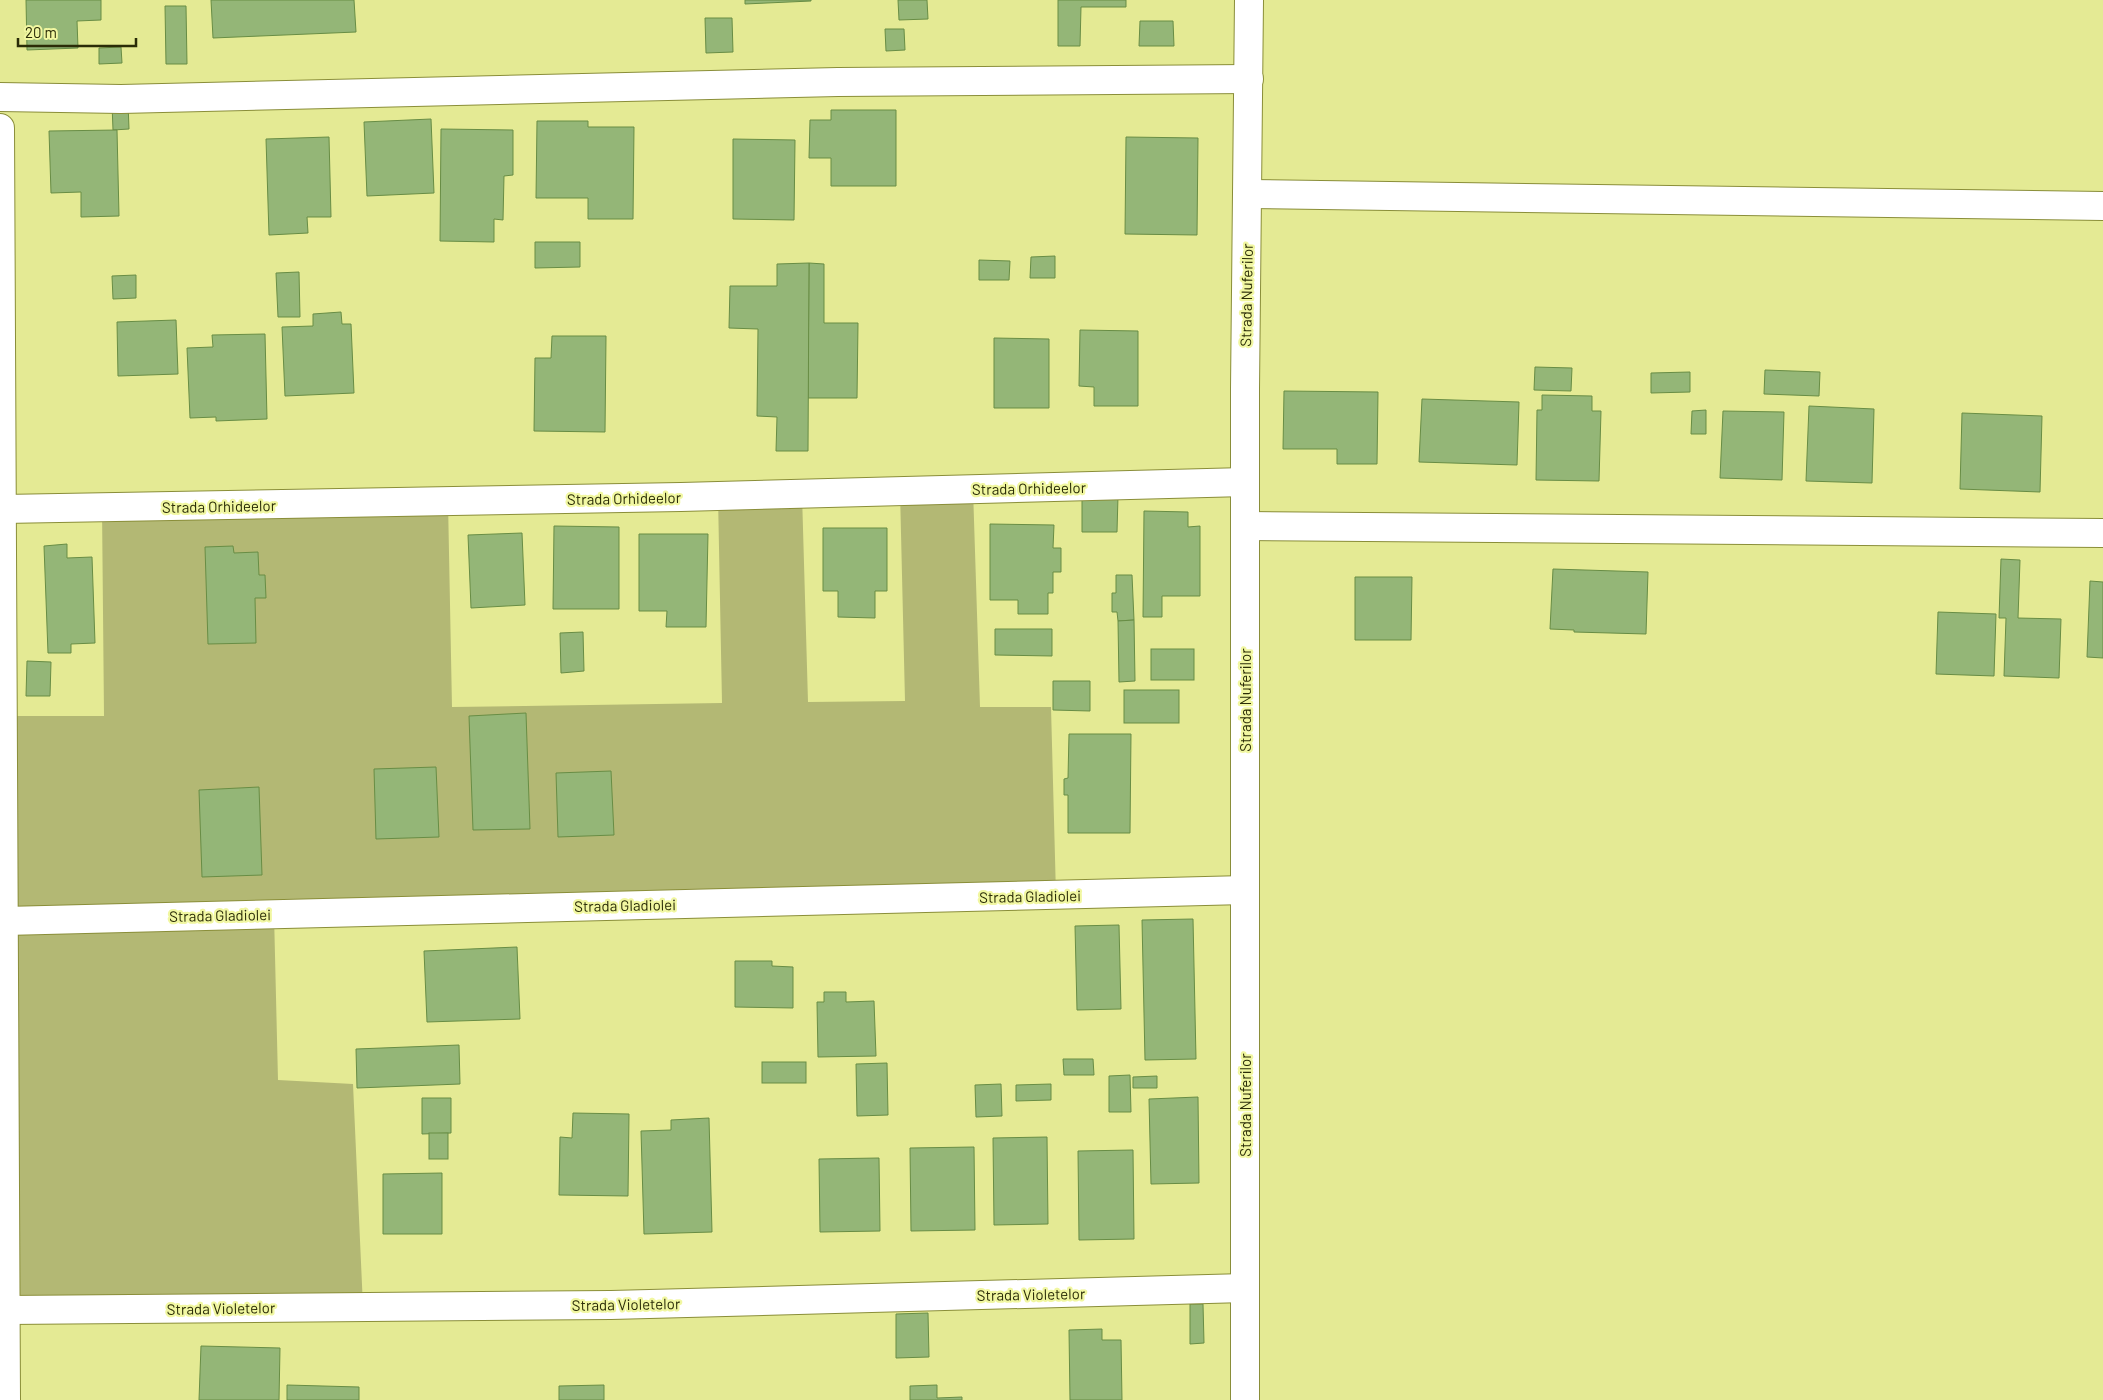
<svg xmlns="http://www.w3.org/2000/svg" width="2103" height="1400" font-family="Barlow,sans-serif">
  <style>
    .green { fill: #b3b874 }
    .building { fill: #94b677; stroke: #688d45 }
    .lines { fill: none; stroke-linecap: round; stroke-linejoin: round }
    .minor-casing { stroke: #8a8e39; stroke-width: 30 }
    .minor { stroke: #fff; stroke-width: 28 }
    .labels { text-anchor: middle; dominant-baseline: central; stroke-width: 4.5; stroke-linejoin: round; paint-order: stroke }
    .street-label { font-size: 15px; fill: #2a2c07; stroke: #f1f7a1 }
  </style>
  <rect width="100%" height="100%" fill="#e4ea94"/>
  <path class="green" d="M973,489L980,707H1051L1056,895L274,914L278,1080L353,1084L363,1307L6,1310L4,716H104L102,508L448,501L452,707L722,703L718,496L802,494L808,702L905,701L900,491Z"/>
  <g class="building">
    <path d="M26,0H101V20L77,21L78,48L27,50Z"/>
    <path d="M211,0H354L356,32L213,38Z"/>
    <path d="M745,0H811V1L745,4Z"/>
    <path d="M898,0H927L928,19L899,20Z"/>
    <path d="M1058,0H1126V7H1081L1080,46H1058Z"/>
    <path d="M165,6H186L187,64H166Z"/>
    <path d="M705,18H732L733,52L706,53Z"/>
    <path d="M1140,21H1173L1174,46H1139Z"/>
    <path d="M885,29H904L905,50L886,51Z"/>
    <path d="M121,47L122,63L99,64V48Z"/>
    <path d="M128,103L129,129L113,130L112,104Z"/>
    <path d="M831,110H896V186H831V158H809L810,120H831Z"/>
    <path d="M431,119L434,193L367,196L364,122Z"/>
    <path d="M537,121H588V127H634L633,219H588V198H536Z"/>
    <path d="M441,129L513,130V175L504,176L503,220L494,219V242L440,241Z"/>
    <path d="M117,130L119,216L81,217V192L51,193L49,131Z"/>
    <path d="M329,137L331,217H307L308,233L269,235L266,139Z"/>
    <path d="M1126,137L1198,138L1197,235L1125,234Z"/>
    <path d="M733,139L795,140L794,220L733,219Z"/>
    <path d="M535,242H580V267L535,268Z"/>
    <path d="M1055,256V278H1030L1031,257Z"/>
    <path d="M979,260L1010,261L1009,280H979Z"/>
    <path d="M809,263L824,264V323H858L857,398H808Z"/>
    <path d="M809,263L808,451H776L777,417L757,416L758,329L729,328L730,286H777V264Z"/>
    <path d="M299,272L300,317H278L276,273Z"/>
    <path d="M136,275V298L113,299L112,276Z"/>
    <path d="M341,312L342,324H351L354,393L285,396L282,327L313,326V314Z"/>
    <path d="M176,320L178,374L118,376L117,322Z"/>
    <path d="M1080,330L1138,331V406H1094V387L1079,386Z"/>
    <path d="M265,334L267,419L216,421V417L190,418L187,348L213,347L212,335Z"/>
    <path d="M552,336H606L605,432L534,431L535,358H551Z"/>
    <path d="M994,338L1049,339V408H994Z"/>
    <path d="M1535,367L1572,368L1571,391L1534,390Z"/>
    <path d="M1765,370L1820,372L1819,396L1764,394Z"/>
    <path d="M1690,372V392L1651,393V373Z"/>
    <path d="M1284,391L1378,392L1377,464H1337V449H1283Z"/>
    <path d="M1542,395L1592,396V411H1601L1599,481L1536,480L1537,410H1542Z"/>
    <path d="M1422,399L1519,402L1517,465L1419,462Z"/>
    <path d="M1809,406L1874,409L1872,483L1806,481Z"/>
    <path d="M1706,410V434H1691L1692,411Z"/>
    <path d="M1723,411L1784,412L1782,480L1720,478Z"/>
    <path d="M1962,413L2042,416L2040,492L1960,489Z"/>
    <path d="M1082,496H1118L1117,532H1082Z"/>
    <path d="M1144,511L1188,512V527L1200,526V596H1162V617H1143Z"/>
    <path d="M990,524L1054,525L1053,548H1061V572H1053V593H1048V614H1018V600H990Z"/>
    <path d="M554,526L619,527V609H553Z"/>
    <path d="M823,528H887V591H875V618L838,617V591H823Z"/>
    <path d="M522,533L525,605L471,608L468,535Z"/>
    <path d="M639,534H708L706,627H666L667,611H639Z"/>
    <path d="M67,544V558L92,557L95,643L71,644V653H48L44,546Z"/>
    <path d="M233,546L234,553L258,552L259,575H265L266,598H255L256,643L208,644L205,547Z"/>
    <path d="M2001,559L2020,560L2018,618L2061,619L2059,678L2004,676L2006,618H1999Z"/>
    <path d="M1553,569L1648,572L1646,634L1574,632V630L1550,629Z"/>
    <path d="M1116,575H1132L1134,620L1118,621L1117,612H1112V593H1116Z"/>
    <path d="M1355,577H1412L1411,640H1355Z"/>
    <path d="M2090,581L2103,582V658L2087,657Z"/>
    <path d="M1938,612L1996,614L1994,676L1936,674Z"/>
    <path d="M1134,620L1135,681L1119,682L1118,621Z"/>
    <path d="M995,629H1052V656L995,655Z"/>
    <path d="M583,632L584,671L561,673L560,633Z"/>
    <rect x="1151" y="649" width="43" height="31"/>
    <path d="M27,661L51,662L50,696H26Z"/>
    <path d="M1053,681H1090V711L1053,710Z"/>
    <rect x="1124" y="690" width="55" height="33"/>
    <path d="M526,713L530,829L473,830L469,716Z"/>
    <path d="M1069,734H1131L1130,833H1068V795H1064V779L1068,778Z"/>
    <path d="M436,767L439,837L376,839L374,769Z"/>
    <path d="M611,771L614,835L558,837L556,773Z"/>
    <path d="M259,787L262,875L202,877L199,790Z"/>
    <path d="M1193,919L1196,1059L1145,1060L1142,920Z"/>
    <path d="M1119,925L1121,1009L1077,1010L1075,926Z"/>
    <path d="M517,947L520,1019L427,1022L424,951Z"/>
    <path d="M735,961H772V966L793,967V1008L735,1007Z"/>
    <path d="M824,992H846V1002L874,1001L876,1056L818,1057L817,1002H824Z"/>
    <path d="M459,1045L460,1084L357,1088L356,1049Z"/>
    <path d="M1063,1059H1093L1094,1075H1064Z"/>
    <rect x="762" y="1062" width="44" height="21"/>
    <path d="M887,1063L888,1115L857,1116L856,1064Z"/>
    <path d="M1130,1075L1131,1112H1109V1076Z"/>
    <path d="M1157,1076V1088H1133V1077Z"/>
    <path d="M1001,1084L1002,1116L976,1117L975,1085Z"/>
    <path d="M1051,1084V1100L1016,1101V1085Z"/>
    <path d="M1198,1097L1199,1183L1151,1184L1149,1099Z"/>
    <path d="M422,1098H451V1133L422,1134Z"/>
    <path d="M573,1113L629,1114L628,1196L559,1195L560,1137L572,1138Z"/>
    <path d="M709,1118L712,1232L644,1234L641,1131L671,1130V1120Z"/>
    <rect x="429" y="1133" width="19" height="26"/>
    <path d="M1047,1137L1048,1224L994,1225L993,1138Z"/>
    <path d="M974,1147L975,1230L911,1231L910,1148Z"/>
    <path d="M1133,1150L1134,1239L1079,1240L1078,1151Z"/>
    <path d="M879,1158L880,1231L820,1232L819,1159Z"/>
    <path d="M442,1173V1234H383V1174Z"/>
    <path d="M1190,1304H1203L1204,1343L1190,1344Z"/>
    <path d="M928,1313L929,1357L896,1358V1314Z"/>
    <path d="M1102,1329V1340H1121L1122,1400H1070L1069,1330Z"/>
    <path d="M201,1346L280,1348L279,1400H199Z"/>
    <path d="M287,1385L359,1387V1400H287Z"/>
    <path d="M604,1385V1400H559V1386Z"/>
    <path d="M937,1385V1398L962,1397V1400H910V1386Z"/>
  </g>
  <g class="lines">
    <defs>
      <g id="minor">
        <path d="M0,97L121,99L838,82L1249,79"/>
        <path d="M0,128L6,1400"/>
        <path d="M1247,194L2103,206"/>
        <path d="M3,509L681,497L1245,482"/>
        <path d="M1245,526L2103,533"/>
        <path d="M5,921L1245,890"/>
        <path d="M6,1310L611,1305L1245,1288"/>
        <path d="M1245,1400V389L1249,0"/>
      </g>
    </defs>
    <use href="#minor" class="minor-casing"/>
    <use href="#minor" class="minor"/>
  </g>
  <g class="labels">
    <g class="street-label">
      <text transform="translate(1246 295) rotate(-89)">Strada Nuferilor</text>
      <text transform="translate(1029 488) rotate(-1)">Strada Orhideelor</text>
      <text transform="translate(624 498) rotate(-1)">Strada Orhideelor</text>
      <text transform="translate(219 506) rotate(-1)">Strada Orhideelor</text>
      <text transform="translate(1245 700) rotate(-90)">Strada Nuferilor</text>
      <text transform="translate(1030 896) rotate(-1)">Strada Gladiolei</text>
      <text transform="translate(625 905) rotate(-1)">Strada Gladiolei</text>
      <text transform="translate(220 915) rotate(-1)">Strada Gladiolei</text>
      <text transform="translate(1245 1105) rotate(-90)">Strada Nuferilor</text>
      <text transform="translate(1031 1294) rotate(-1)">Strada Violetelor</text>
      <text transform="translate(626 1304) rotate(-1)">Strada Violetelor</text>
      <text transform="translate(221 1308) rotate(-1)">Strada Violetelor</text>
    </g>
  </g>
  <path d="M18 38v8h118v-8" fill="none" stroke="#2a2c07" stroke-width="2.5"/>
  <text x="25" y="38" font-size="15" fill="#2a2c07" stroke="#f1f7a1" stroke-width="4" paint-order="stroke">20 m</text>
</svg>
